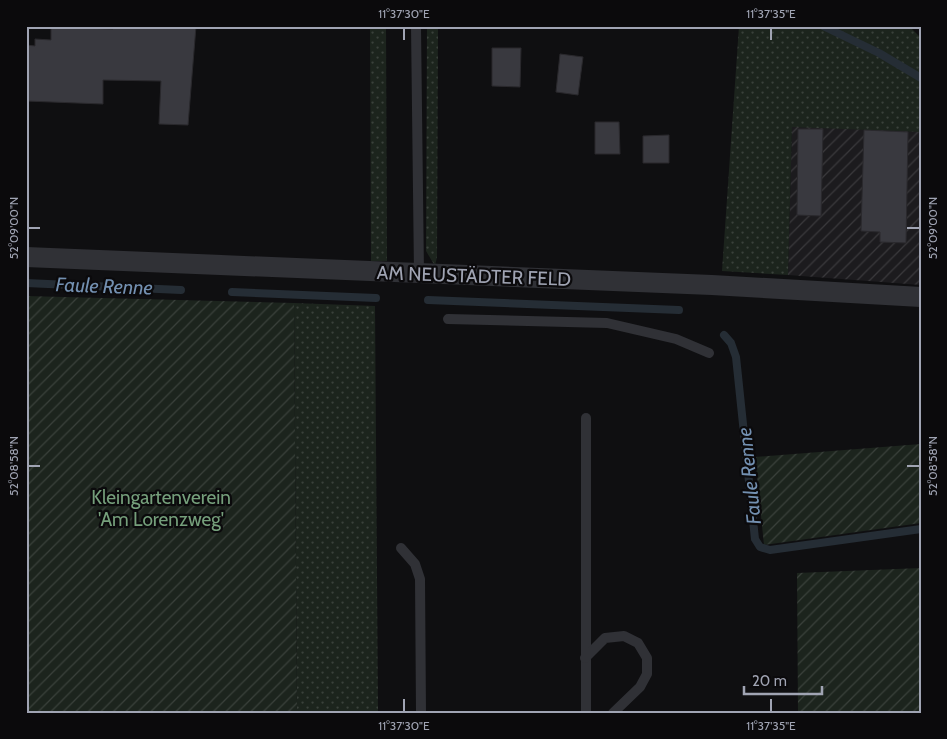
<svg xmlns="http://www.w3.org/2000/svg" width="947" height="739" font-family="Cabin,sans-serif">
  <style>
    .industrial { fill: url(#industrial-furrows) }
    .grass { fill: url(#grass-dots) }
    .garden { fill: url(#garden-furrows) }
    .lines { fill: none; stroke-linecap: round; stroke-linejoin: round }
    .stream { stroke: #252d35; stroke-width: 8 }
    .building { fill: #39393f; stroke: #2a292d }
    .service { stroke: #303136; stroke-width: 10 }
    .minor { stroke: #303136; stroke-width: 20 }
    .ticks { fill: none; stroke: #a0a4b3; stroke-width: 2 }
    .labels { text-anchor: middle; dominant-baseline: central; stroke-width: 4.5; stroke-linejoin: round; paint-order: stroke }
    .street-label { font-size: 19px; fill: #a0a4b3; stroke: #0b0a0c }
    .park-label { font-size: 19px; fill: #759f7b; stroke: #0b0a0c }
    .water-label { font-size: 20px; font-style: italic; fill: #7390b1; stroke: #0b0a0c }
    .neatline { fill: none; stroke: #a0a4b3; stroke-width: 2 }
    .ticks-label { font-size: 12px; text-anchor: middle; fill: #a0a4b3 }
  </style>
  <defs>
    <pattern id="industrial-furrows" width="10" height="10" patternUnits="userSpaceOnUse" patternTransform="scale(1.25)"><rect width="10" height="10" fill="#1c1b1e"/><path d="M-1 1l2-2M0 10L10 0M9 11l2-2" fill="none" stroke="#3a393c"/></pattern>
    <pattern id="grass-dots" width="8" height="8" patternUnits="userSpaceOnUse" patternTransform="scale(1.25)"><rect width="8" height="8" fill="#1c241d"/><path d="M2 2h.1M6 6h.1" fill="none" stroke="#3a413b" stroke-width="1.8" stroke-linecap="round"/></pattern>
    <pattern id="garden-furrows" width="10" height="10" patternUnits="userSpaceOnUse" patternTransform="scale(1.25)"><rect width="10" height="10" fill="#1c241d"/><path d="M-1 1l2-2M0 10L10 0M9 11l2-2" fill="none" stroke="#3a413b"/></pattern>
  </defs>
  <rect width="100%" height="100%" fill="#0f0f11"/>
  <path class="industrial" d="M792,126L921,131V285L788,275Z"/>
  <g class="grass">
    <path d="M370,26H386L387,261H371Z"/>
    <path d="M427,26H438L437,257L435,266L426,251Z"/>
    <path d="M739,26H909L921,38V132L792,127L788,275L722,271Z"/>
    <path d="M294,303L375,306L378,713H297Z"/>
  </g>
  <g class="garden">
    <path d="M26,296L294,303L297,713H26Z"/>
    <path d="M921,444V523L764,545L755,457Z"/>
    <path d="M921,568V713H798L797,573Z"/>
  </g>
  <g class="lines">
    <g class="stream">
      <path d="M823,26L879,53L921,78"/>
      <path d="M26,283L181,290"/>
      <path d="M232,292L376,298"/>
      <path d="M428,300L679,310"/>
      <path d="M724,335L731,343L736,357L755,539L760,547L770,550L921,529"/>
    </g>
  </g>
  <g class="building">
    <path d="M113,26H196L188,125L159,124L161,81L103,80V104L26,101V45L35,46V39L51,40V27L113,29Z"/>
    <path d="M492,48H521L520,87L492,86Z"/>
    <path d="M560,54L583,57L578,95L556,92Z"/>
    <path d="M595,122H619L620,154H595Z"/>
    <path d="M798,129H823L821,216L797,215Z"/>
    <path d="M864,130L908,132L906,243L880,242V232L861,231Z"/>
    <path d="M669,135V163H643V136Z"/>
  </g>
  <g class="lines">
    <g class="service">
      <path d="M416,26L419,274"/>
      <path d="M448,319L607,323L676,339L709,353"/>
      <path d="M586,418V713"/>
      <path d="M401,548L415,564L420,579L421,713"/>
      <path d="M585,658L605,638L624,636L638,643L647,658V674L640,687L613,713"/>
    </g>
    <path class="minor" d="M26,257L712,285L921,297"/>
  </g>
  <path class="ticks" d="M404,28V40M771,28V40M28,228H40M907,228H920M28,466H40M907,466H920M404,699V712M771,699V712"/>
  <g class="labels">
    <g class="street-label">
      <text transform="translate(474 276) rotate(2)">AM NEUSTÄDTER FELD</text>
    </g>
    <g class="park-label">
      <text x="161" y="497">Kleingartenverein<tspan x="161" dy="22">'Am Lorenzweg'</tspan></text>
    </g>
    <g class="water-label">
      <text transform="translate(104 286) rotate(2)">Faule Renne</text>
      <text transform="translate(749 476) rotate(-96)">Faule Renne</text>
    </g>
  </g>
  <rect width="947" height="739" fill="none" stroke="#0b0a0c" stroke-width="55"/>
  <path d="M744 686v8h78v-8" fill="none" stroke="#a0a4b3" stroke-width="2.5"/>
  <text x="752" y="686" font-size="15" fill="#a0a4b3" stroke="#0b0a0c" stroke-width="4" paint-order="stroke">20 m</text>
  <rect x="28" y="28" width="892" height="684" class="neatline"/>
  <g class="ticks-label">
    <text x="404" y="18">11°37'30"E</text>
    <text x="771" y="18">11°37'35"E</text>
    <text transform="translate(14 228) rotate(-90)" y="4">52°09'00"N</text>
    <text transform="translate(933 228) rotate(-90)" y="4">52°09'00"N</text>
    <text transform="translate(14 466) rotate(-90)" y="4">52°08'58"N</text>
    <text transform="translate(933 466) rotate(-90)" y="4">52°08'58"N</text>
    <text x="404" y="730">11°37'30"E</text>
    <text x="771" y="730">11°37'35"E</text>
  </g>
</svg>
